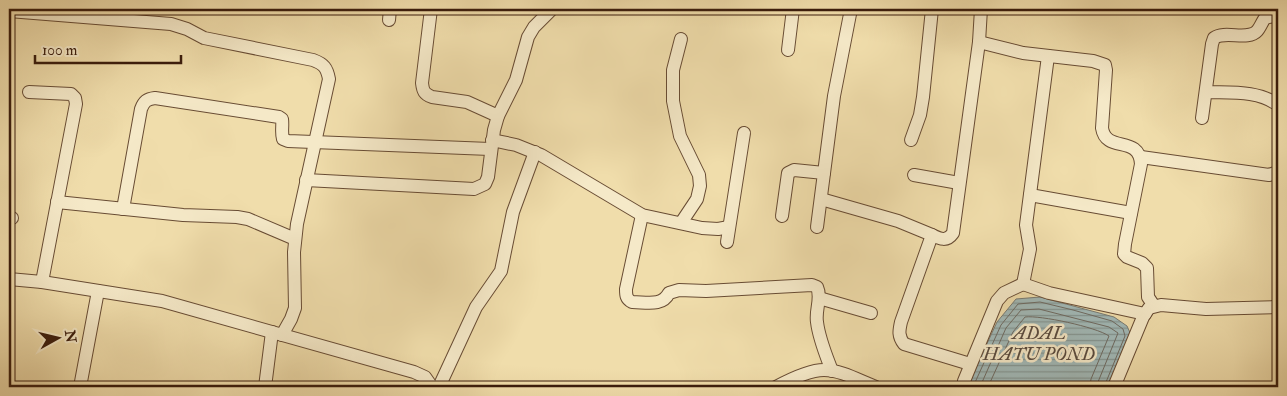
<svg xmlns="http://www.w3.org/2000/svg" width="1287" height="396" font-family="'IM FELL Double Pica',serif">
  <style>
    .water { fill: url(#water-rules); stroke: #787a72 }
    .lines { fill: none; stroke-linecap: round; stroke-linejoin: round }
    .shore { stroke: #6e6a61; stroke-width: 1 }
    .minor-casing { stroke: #684c34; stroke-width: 14 }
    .minor { stroke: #f5e9c8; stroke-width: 12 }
    .labels { text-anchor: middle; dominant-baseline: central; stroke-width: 5; stroke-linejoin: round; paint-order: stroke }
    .water-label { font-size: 18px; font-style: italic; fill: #594b3f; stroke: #f5e9c8 }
  </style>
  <defs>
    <pattern id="water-rules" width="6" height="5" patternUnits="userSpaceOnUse" patternTransform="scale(1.25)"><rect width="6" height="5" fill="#a1b8b6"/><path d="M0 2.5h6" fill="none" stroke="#849592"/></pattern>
  </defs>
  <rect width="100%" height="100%" fill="#f0ddab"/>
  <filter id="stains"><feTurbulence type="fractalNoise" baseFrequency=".004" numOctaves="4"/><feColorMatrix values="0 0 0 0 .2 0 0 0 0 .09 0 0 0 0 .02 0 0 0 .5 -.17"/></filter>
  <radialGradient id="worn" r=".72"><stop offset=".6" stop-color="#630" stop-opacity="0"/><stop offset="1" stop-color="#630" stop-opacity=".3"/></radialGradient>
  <path class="water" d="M1040,297L1114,317L1127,326L1131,335L1108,387H967L997,322L1016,299Z"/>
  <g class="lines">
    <g class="shore">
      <path d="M973,387L1001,325L1018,304L1040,302L1073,310L1112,321L1123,329L1125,336L1104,387"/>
      <path d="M980,387L1006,328L1021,310L1039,309L1109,327L1118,333L1098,382L1097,387"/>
      <path d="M988,387L1013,332L1025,317C1040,315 1096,327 1109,336L1091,379L1090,387"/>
    </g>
    <defs>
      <g id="minor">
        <path d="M431,9L422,83C423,91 424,94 432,97L467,102L498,116"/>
        <path d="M9,11L171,24L187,29L204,38L313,60C324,64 327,68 329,79L297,224L294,252L295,308L291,319L282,335"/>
        <path d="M389,20L390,9"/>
        <path d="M979,42L1023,53L1093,61L1105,65L1106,70L1102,128C1106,154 1139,134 1141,164L1125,244L1124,254L1127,257L1142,263L1147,268L1148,297L1154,306"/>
        <path d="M788,50L793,9"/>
        <path d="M1048,56L1026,225L1030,249L1023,284L1049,293L1145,314"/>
        <path d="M29,92L71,94L75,98L76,104L42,282"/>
        <path d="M1206,92C1230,93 1258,90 1278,105"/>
        <path d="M1202,118L1212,44L1214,38C1225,30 1248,41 1257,31C1260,28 1262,22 1265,18L1278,15"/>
        <path d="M492,140L516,145L541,155L642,215L702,228L718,229L729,227"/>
        <path d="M911,140L920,115L923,97L932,9"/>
        <path d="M1141,157L1269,175L1278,172"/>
        <path d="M914,175L959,183"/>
        <path d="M306,180L474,189L485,184L488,177L494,130L498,116L516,80L528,37L534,27L552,9"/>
        <path d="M1030,195L1131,213"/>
        <path d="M821,199L898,221L932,235L901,322C899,331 898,336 904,344L970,364"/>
        <path d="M57,202L183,215L237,217L248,219L295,239"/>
        <path d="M123,209L141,109C144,101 147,99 155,98L279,117L282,119C283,126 281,132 283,139L288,141L490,149"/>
        <path d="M642,215L626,289C626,295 626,299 632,302C646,302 662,307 669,293L679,290L706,291L812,285L817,287C822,298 815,310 817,322C819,339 826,355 832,371"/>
        <path d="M782,216L788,173L794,170L824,173"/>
        <path d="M9,218H12"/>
        <path d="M681,223L697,199L700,186L699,175L680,136L673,101V70L681,39"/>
        <path d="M817,227L834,96L851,9"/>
        <path d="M932,235C940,239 947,242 953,233L979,42L981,9"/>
        <path d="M727,242L744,133"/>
        <path d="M9,279L42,282L162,301L414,372L425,377L432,387"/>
        <path d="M819,298L871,313"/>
        <path d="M80,387L98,291"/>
        <path d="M265,387L272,332"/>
        <path d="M439,387L476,307L501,271L513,212L535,152"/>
        <path d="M776,387C789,380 809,370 824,370C841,370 860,381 876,387"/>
        <path d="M963,387L964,381L997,301L1004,293L1023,284"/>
        <path d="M1114,387L1143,317L1149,308L1161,305L1206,309L1278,307"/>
      </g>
    </defs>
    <use href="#minor" class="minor-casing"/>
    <use href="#minor" class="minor"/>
  </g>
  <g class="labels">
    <g class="water-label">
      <text x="1039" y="333">ADAL<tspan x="1039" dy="21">HATU POND</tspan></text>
    </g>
  </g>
  <rect width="1287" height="396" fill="none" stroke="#f0ddab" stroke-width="30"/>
  <rect x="10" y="10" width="1267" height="376" fill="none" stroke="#3a1c0c" stroke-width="2.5"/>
  <rect x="15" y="15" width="1257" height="366" fill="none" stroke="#3a1c0c"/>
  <g transform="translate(58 338) rotate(82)" stroke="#f5e9c8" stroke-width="4" paint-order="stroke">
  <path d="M0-4L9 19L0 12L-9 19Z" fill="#3a1c0c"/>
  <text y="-8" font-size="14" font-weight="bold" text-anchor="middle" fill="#3a1c0c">N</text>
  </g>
  <path d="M35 55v8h146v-8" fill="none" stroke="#3a1c0c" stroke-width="2.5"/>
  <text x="42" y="55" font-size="15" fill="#3a1c0c" stroke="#f5e9c8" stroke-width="4" paint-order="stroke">100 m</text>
  <rect width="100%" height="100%" filter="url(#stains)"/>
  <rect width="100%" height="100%" fill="url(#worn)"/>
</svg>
